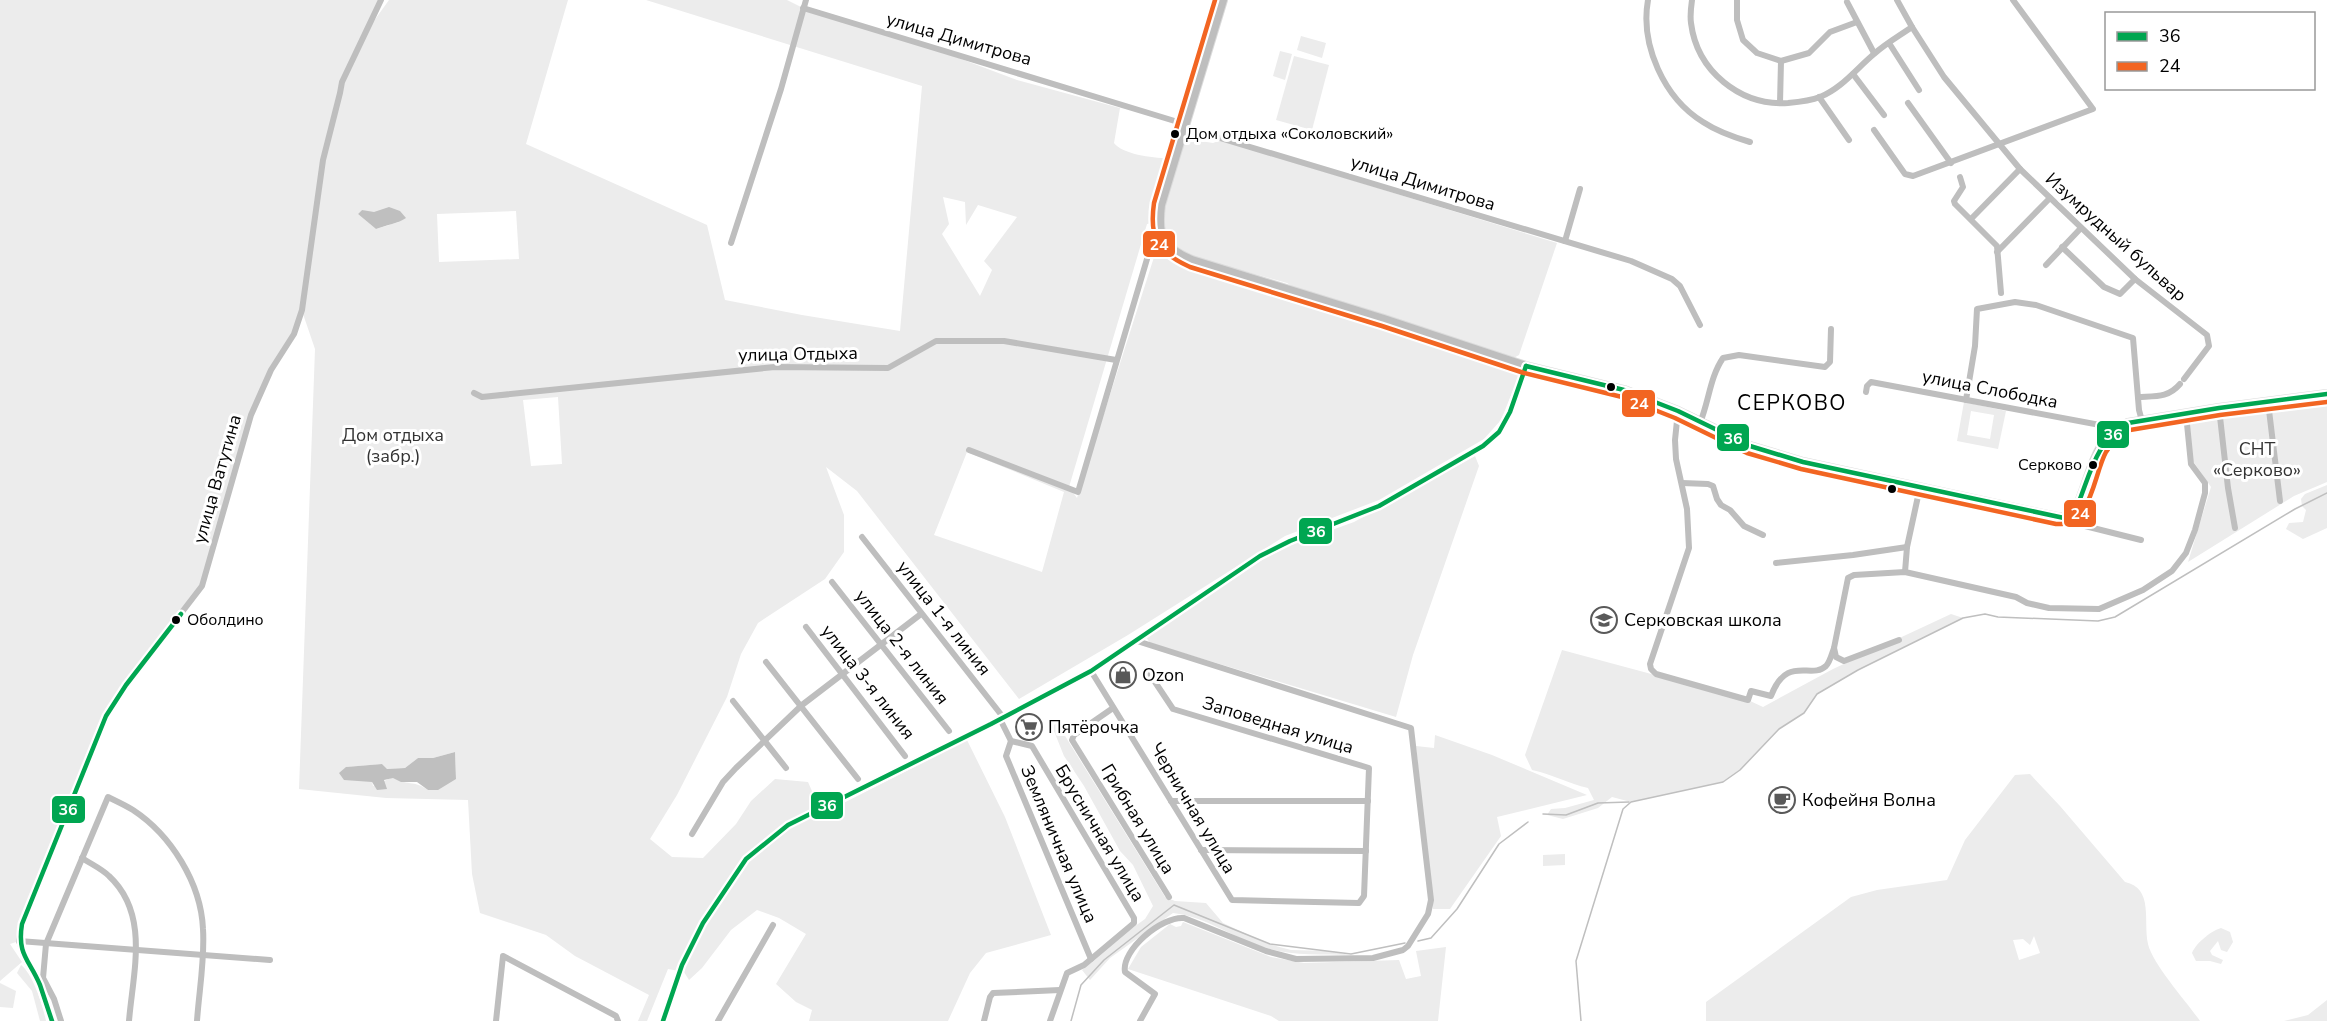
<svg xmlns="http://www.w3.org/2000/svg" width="2327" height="1021" font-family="'Nunito Sans',sans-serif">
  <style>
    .green { fill: #ececec; fill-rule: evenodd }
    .water { fill: #bfbfbf }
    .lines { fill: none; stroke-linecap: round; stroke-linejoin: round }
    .stream { stroke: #bfbfbf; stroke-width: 1.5 }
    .major-casing { stroke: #dbdbdb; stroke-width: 10 }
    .minor { stroke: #bebebe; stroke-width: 6 }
    .major { stroke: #bebebe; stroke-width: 8 }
    .bus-1-casing { stroke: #fff; stroke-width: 9 }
    .bus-2-casing { stroke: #fff; stroke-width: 9 }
    .bus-1 { stroke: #00a651; stroke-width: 4.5 }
    .bus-2 { stroke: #f26522; stroke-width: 4.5 }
    .bus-dot { fill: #000; stroke: #fff; stroke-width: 2 }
    .labels { text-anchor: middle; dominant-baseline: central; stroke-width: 6; stroke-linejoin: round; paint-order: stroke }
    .bus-label { font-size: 16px; fill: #000; stroke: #fff; text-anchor: start }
    .street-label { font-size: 18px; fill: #000; stroke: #fff }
    .park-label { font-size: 18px; fill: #333; stroke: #fff }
    .poi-label { font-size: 18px; fill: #000; stroke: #fff; text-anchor: start }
    .quarter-label { font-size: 21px; letter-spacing: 1.5px; fill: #000; stroke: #fff }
    .line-badge { stroke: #fff; stroke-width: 2 }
    .badge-label { font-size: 16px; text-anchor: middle; font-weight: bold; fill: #fff }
  </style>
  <rect width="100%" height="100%" fill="#fff"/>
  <g class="green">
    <path d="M0,0H381L366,32L389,0H568L526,144L707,225L725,300L802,315L900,331L922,86L646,0H787L803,8L916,42L1017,80L1120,108L1114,143C1123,155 1158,159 1173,158L1177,147L1194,140L1213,143L1221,140L1557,243L1519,355L1510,360L1293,287L1287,283L1193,257L1167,244L1158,222L1147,224L1069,487L1077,498L1155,254L1163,250L1188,269L1518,368L1520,373L1501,420L1484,439L1379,500L1285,536L1128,635L1019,699L857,491L826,467L844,515V552L825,579L758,623L741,654L727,697L677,795L650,839L672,857L703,858L736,824L751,801L775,779L808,782L822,814L967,740L1005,817L1051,935L986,953L970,973L948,1021H809L812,1010L796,1002L776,984L806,934L779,918L757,910L731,930L702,968L689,980L684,972L668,969L647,1021H638L649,995L575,956L546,935L480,913L472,874L468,800L386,798L299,789L315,349L302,311L294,334L258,397L202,586L106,716L22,924L19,941L10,944L22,962L0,981ZM943,197L965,202L966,225L978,205L1017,217L984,261L992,270L980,296L942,234L949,224ZM362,210L399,222L376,229L358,214ZM516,211L519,259L439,262L437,214ZM558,397L562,464L531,466L523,400ZM967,452L1064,492L1042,572L934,535ZM455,752L456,778L428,790C414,780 406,786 393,777L373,786L372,782L346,767L382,764L386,769L405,768L418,758H433Z"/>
    <path d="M1301,36L1326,43L1322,58L1297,50Z"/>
    <path d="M1280,51L1292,54L1285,80L1273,76Z"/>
    <path d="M1294,56L1329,65L1312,130L1276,120Z"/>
    <path d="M2327,396V482L2294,496L2188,562L2211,487L2193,461L2189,418Z"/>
    <path d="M1964,402L2006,411L1998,449L1957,441ZM1971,411L1994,415L1990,439L1967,435Z"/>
    <path d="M1475,456L1479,466L1413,655L1396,717L1150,643L1146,637L1262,560L1293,544L1354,522Z"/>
    <path d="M2327,485V528L2303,539L2286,529L2289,523L2303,522L2306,510L2302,506L2301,499L2305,494Z"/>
    <path d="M1951,614L1963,618L1858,670L1817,694L1804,713L1779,729L1740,770L1723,782L1631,802L1612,797L1598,808L1563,819L1547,815L1551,809L1565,808L1594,800L1588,788C1569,784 1552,774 1532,770L1525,755L1562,650L1748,700L1763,707L1833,669Z"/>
    <path d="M1057,723L1165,897L1175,901L1206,903L1223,923L1268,944L1291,950L1331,951L1349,955C1323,954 1295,956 1270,949C1236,940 1208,917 1173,913L1110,958L1090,980L1082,970L1106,947L1145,919L1153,906L1133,865L1120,851L1084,786L1064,756L1052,726Z"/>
    <path d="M1435,735L1492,755L1587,795L1497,817L1501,836L1450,909H1433L1416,746L1434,748Z"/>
    <path d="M2030,774L2060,806L2125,882C2154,888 2143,921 2148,944C2153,965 2187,1002 2200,1021H1706V1002L1851,897L1877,890L1947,880L1965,840L2015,775ZM2034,936L2040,953L2019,960L2013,940L2023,939L2030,945Z"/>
    <path d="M1565,854V865L1543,866V855Z"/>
    <path d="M1183,922L1271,957L1304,963L1399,960L1406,979L1421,976L1416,951L1446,947L1438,1021H1279L1271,1016L1128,969L1141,947L1170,924L1176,927L1181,926Z"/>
    <path d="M2221,928L2230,932L2233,942L2227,952L2221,950L2218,941L2210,951L2212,955L2223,960L2221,964L2210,961H2196L2192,953C2196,943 2211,931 2221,928Z"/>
    <path d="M21,965C33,974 43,1006 46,1021H40L32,991L17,973Z"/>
    <path d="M0,983L16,991L13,1008L0,1007Z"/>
    <path d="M2327,1000V1021H2284L2308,1015Z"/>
  </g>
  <g class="water">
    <path d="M389,207L400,211L406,218C397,224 386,225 376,229L358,214L362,210L374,212Z"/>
    <path d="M455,752L456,779L438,790H428L417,782H401L393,778L384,780L387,789L377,790L372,782L344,780L339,773L346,767L382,764L387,769L405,768L418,758H433Z"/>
  </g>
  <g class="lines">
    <g class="stream">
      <path d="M1543,814L1566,815L1598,803L1629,802"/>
      <path d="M1418,941L1431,938L1457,909L1499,844L1528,822"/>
      <path d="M1071,1021L1081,985L1104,960L1174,905L1270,944L1351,954L1405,943"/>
      <path d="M1581,1021L1576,961L1623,809L1631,802L1723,782L1740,770L1779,729L1804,713L1817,694L1858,670L1963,618L1985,614L1998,617L2098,621L2115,617L2295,509L2327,493"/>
    </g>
    <defs>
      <path id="major" d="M1223,0L1161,205C1157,237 1162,247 1192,260L1384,319L1526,366L1624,390L1678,411L1750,446L1803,462L2057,517C2066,518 2070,516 2076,509C2091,478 2093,437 2128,423L2219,408L2327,394"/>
    </defs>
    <use href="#major" class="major-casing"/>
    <g class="minor">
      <path d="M1648,0C1640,45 1664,98 1703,122C1718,132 1733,137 1750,142"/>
      <path d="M1692,0C1691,7 1690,16 1691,23C1697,71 1740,106 1788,103C1799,102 1810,101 1820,97C1842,88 1856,69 1874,54C1885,44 1899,36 1912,27"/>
      <path d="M1737,0V20L1743,40L1757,53L1781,61L1809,53L1830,32L1857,22"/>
      <path d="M1897,0L1912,27L1944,77L2020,169L2135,279L2207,335L2209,346L2184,379"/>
      <path d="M1847,2L1874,53"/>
      <path d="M803,8L1178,122L1190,129L1631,261L1672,279L1680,286L1700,325"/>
      <path d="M1889,43L1919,90"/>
      <path d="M1853,74L1884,115"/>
      <path d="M1819,97L1849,140"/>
      <path d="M1780,103L1781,61"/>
      <path d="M1908,103L1951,163"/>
      <path d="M1874,130L1905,174L1913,176L2093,109L2013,0"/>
      <path d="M1960,177L1963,187L1954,201L1955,204L1997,246L2001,293"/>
      <path d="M1971,219L2020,169"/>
      <path d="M1565,241L1580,189"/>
      <path d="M731,243L781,89L806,0"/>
      <path d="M2062,247L2104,287L2120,294L2135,279"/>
      <path d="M1997,252L2050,198"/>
      <path d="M1149,253L1167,246"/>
      <path d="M2046,265L2081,228"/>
      <path d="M1866,392L1867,386L1871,382L2116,428"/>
      <path d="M474,393L482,397L775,367L888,368L936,341H1004L1116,360"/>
      <path d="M2138,397C2156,396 2168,398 2180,384"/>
      <path d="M1966,400L1975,346L1977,309L2015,302L2036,305L2133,338L2139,410L2142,421"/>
      <path d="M2268,402L2280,501"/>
      <path d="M2219,408L2228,488L2235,528"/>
      <path d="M1678,411L1675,440L1676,459L1687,509L1689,548L1650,664L1651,669L1656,674L1748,700L1751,691L1771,696C1787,654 1811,680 1826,666C1830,662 1832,653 1834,648"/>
      <path d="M1700,423C1709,401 1710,377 1723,358L1739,355L1825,367L1830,362L1831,329"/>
      <path d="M969,450L1078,492L1155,232L1160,225"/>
      <path d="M1682,483L1708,484L1713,486L1717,499L1721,505L1730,510L1744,526L1763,535"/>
      <path d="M2064,518L2077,524L2141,540"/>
      <path d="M862,537L1003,717"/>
      <path d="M1776,563L1853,555L1907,547"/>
      <path d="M1905,572L1907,547L1920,487"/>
      <path d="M832,582L949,731"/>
      <path d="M806,627L905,756"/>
      <path d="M1899,640L1844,661L1836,657L1834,648L1848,578L1854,575L1905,572L2016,597L2027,603L2049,608L2099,609L2143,590L2172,571L2186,553L2195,530L2205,493V483L2191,464L2186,414"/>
      <path d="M1137,641L1411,728L1431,900L1428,914L1408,946L1403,950L1373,958L1296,959L1266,951L1184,918C1162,916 1121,950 1125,972L1155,994L1140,1021"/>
      <path d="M766,662L858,779"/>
      <path d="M1091,671L1232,900L1359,903L1364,896L1369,768L1173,709L1149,673"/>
      <path d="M733,701L786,768"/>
      <path d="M1113,708L1074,735L1072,740L1169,897"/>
      <path d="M1000,719L1011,741"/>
      <path d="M1011,741L1032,746L1134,918V923L1084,965L1067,973L1050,1021"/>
      <path d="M1011,741L1006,756L1091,959"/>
      <path d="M1171,801H1368"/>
      <path d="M692,834L723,782L736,768L802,705L921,614"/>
      <path d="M1201,850L1366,851"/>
      <path d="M82,858C91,864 102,869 109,876C150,914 133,972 129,1021"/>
      <path d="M19,941L270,960"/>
      <path d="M52,1021L39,983L26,961L19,941L22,924L106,716L126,685L202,586L251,415L271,370L294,334L302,310L323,160L340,93L342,82L381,0"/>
      <path d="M61,1021L54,999L43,978L46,944L108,797C116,801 125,805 133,810C171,835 201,883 203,929C205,959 199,991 197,1021"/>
      <path d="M496,1021L503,956L616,1016L618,1021"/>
      <path d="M663,1021L682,965L703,923L746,859L788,825L991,724L1091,671L1260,556L1290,541L1379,506L1447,468L1483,446L1499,432L1510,412L1526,366"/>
      <path d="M718,1021L773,925"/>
      <path d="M984,1021L990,997L993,993L1060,990"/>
    </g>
    <use href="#major" class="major"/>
    <defs>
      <g id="bus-1">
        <path d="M1526,366L1624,390L1678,411L1750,446L1803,462L2064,518L2071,515L2076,509C2090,476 2095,441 2128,423L2219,408L2327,394"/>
        <path d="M52,1021C48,1009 44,997 40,985C29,959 17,955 22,924L106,716L126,685L181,614"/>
        <path d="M663,1021L682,965L703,923L746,859L788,825L991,724L1091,671L1260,556L1290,541L1379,506L1483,446L1499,432L1510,412L1526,366"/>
      </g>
      <path id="bus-2" d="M1215,0L1154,203C1149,238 1157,252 1190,267L1382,326L1524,373L1622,397L1675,418L1747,453L1801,469L2056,524C2092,526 2093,476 2106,452C2112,442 2120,436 2130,430L2220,415L2327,402"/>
    </defs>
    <use href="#bus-1" class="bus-1-casing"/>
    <use href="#bus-2" class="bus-2-casing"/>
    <use href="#bus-1" class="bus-1"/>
    <use href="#bus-2" class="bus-2"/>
  </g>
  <defs>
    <symbol id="school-ring" viewBox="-11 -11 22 22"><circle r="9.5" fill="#fff" stroke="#595959" stroke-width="1.5"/><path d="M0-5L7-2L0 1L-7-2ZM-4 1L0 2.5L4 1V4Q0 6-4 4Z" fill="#595959"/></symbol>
    <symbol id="shop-ring" viewBox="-11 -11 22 22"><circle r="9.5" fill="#fff" stroke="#595959" stroke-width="1.5"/><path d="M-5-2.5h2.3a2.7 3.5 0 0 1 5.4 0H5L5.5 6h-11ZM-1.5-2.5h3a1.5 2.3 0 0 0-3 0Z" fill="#595959"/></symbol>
    <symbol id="supermarket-ring" viewBox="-11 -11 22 22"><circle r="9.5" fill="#fff" stroke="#595959" stroke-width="1.5"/><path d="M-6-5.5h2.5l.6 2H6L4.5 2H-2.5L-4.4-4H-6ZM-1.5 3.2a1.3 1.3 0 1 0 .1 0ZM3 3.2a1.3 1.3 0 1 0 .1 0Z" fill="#595959"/></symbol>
    <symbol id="cafe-ring" viewBox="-11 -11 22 22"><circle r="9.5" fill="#fff" stroke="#595959" stroke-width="1.5"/><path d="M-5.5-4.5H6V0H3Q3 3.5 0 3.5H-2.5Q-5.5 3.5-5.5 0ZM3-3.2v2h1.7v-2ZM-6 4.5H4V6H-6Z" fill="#595959"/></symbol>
  </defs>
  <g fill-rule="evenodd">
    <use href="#school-ring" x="1589" y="605" width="30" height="30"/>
    <use href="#shop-ring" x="1108" y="660" width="30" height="30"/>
    <use href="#supermarket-ring" x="1014" y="712" width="30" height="30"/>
    <use href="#cafe-ring" x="1767" y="785" width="30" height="30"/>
  </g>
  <g class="bus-dot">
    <circle cx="1175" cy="134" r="5"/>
    <circle cx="1611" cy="387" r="5"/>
    <circle cx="2093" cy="465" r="5"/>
    <circle cx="1892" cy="489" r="5"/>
    <circle cx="176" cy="620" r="5"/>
  </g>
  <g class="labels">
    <g class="bus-label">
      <text x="1186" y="134">Дом отдыха «Соколовский»</text>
      <text x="2082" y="465" text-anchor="end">Серково</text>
      <text x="187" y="620">Оболдино</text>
    </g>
    <g class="street-label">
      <text transform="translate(959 39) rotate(16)">улица Димитрова</text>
      <text transform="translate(1423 183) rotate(17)">улица Димитрова</text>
      <text transform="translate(2116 237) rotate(42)">Изумрудный бульвар</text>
      <text transform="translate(798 354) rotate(-1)">улица Отдыха</text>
      <text transform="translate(1990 389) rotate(11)">улица Слободка</text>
      <text transform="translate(217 479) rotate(-74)">улица Ватутина</text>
      <text transform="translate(944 618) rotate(52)">улица 1-я линия</text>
      <text transform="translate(902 647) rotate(52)">улица 2-я линия</text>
      <text transform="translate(868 682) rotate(52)">улица 3-я линия</text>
      <text transform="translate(1278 725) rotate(17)">Заповедная улица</text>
      <text transform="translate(1193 808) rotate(59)">Черничная улица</text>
      <text transform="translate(1138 819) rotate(59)">Грибная улица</text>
      <text transform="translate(1100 833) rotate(59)">Брусничная улица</text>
      <text transform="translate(1059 844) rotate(67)">Земляничная улица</text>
    </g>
    <g class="park-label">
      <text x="393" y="435">Дом отдыха<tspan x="393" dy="21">(забр.)</tspan></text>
      <text x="2257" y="449">СНТ<tspan x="2257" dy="21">«Серково»</tspan></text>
    </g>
    <g class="poi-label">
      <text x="1624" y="620">Серковская школа</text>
      <text x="1142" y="675">Ozon</text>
      <text x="1048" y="727">Пятёрочка</text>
      <text x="1802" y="800">Кофейня Волна</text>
    </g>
    <g class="quarter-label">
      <text x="1792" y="403">СЕРКОВО</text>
    </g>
  </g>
  <g class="line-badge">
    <rect x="1142" y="230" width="34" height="28" rx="6" fill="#f26522"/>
    <rect x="1621" y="389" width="35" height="29" rx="6" fill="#f26522"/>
    <rect x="2096" y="420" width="34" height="29" rx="6" fill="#00a651"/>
    <rect x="1716" y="423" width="34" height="29" rx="6" fill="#00a651"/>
    <rect x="2063" y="499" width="34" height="29" rx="6" fill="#f26522"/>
    <rect x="1298" y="517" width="35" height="28" rx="6" fill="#00a651"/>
    <rect x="810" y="791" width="34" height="29" rx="6" fill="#00a651"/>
    <rect x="51" y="795" width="35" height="29" rx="6" fill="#00a651"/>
  </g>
  <g class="badge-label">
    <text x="1159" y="250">24</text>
    <text x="1639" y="409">24</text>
    <text x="2113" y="440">36</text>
    <text x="1733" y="444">36</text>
    <text x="2080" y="519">24</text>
    <text x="1316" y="537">36</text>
    <text x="827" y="811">36</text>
    <text x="68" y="815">36</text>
  </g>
  <rect x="2105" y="12" width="210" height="78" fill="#ffffff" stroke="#999999" stroke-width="1.5"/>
  <rect x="2117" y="32" width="30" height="9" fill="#00a651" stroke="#999999" stroke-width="1.5"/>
  <text x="2159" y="42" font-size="18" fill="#000000">36</text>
  <rect x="2117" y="62" width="30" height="9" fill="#f26522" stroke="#999999" stroke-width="1.5"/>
  <text x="2159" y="72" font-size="18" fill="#000000">24</text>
</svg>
